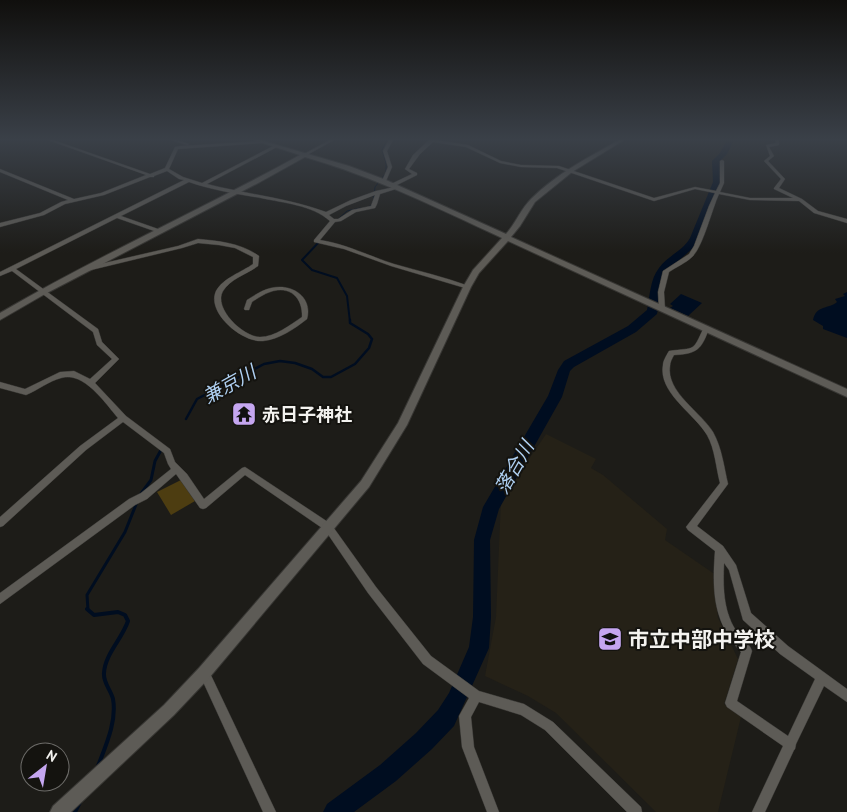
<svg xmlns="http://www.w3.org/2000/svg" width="847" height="812" font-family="'PT Sans','Noto Sans JP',sans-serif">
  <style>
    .built { fill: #252117 }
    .green { fill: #4d3d11 }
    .water { fill: #000d20 }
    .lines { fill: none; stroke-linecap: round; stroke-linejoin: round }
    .stream-far4 { stroke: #000d20; stroke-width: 1 }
    .stream-far3 { stroke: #000d20; stroke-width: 2 }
    .stream-far2 { stroke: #000d20; stroke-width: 2.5 }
    .stream-far1 { stroke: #000d20; stroke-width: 3 }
    .stream { stroke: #000d20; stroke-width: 4 }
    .river { fill: #000d20; fill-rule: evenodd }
    .minor-casing { stroke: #373633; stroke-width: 1 }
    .tertiary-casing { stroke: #373633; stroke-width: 2 }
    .minor { fill: #5d5b56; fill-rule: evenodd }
    .tertiary { fill: #5d5b56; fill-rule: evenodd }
    .labels { text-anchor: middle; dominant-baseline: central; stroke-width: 4; stroke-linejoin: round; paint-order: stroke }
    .poi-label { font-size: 18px; font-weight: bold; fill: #f3f2ef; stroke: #14130f; text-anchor: start }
    .water-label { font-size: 19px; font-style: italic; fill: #afd0f2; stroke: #14130f }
    .near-poi-label { font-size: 21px; font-weight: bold; fill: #f3f2ef; stroke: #14130f; text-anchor: start }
  </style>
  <rect width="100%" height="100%" fill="#1d1c18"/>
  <path class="built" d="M546,434L596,459L591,468L603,475L667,529L665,540L713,573L718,618L738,659L724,704L741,717L718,812H656L556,713L528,696L485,676L496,617L501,500Z"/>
  <path class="green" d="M181,480L195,501L171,515L157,492Z"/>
  <g class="water">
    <path d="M847,292V338L823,329V326L813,320C816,305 829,309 837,302L835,299L845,296L843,294Z"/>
    <path d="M681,294L702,303L688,316L670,308L673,306L670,304Z"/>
  </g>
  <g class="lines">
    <g class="stream-far4">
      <path d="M368,207L373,204L375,187L386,173V163L382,150L387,140"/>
      <path d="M337,220L347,211L360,208"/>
    </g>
    <path class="stream-far3" d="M319,242L302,260L312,270L337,278L347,296L350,322"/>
    <path class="stream-far2" d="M186,419L197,399L264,364L280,361L295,363L312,369L323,377H331L355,364L369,348L372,339L368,334L350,323V320"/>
    <g class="stream-far1">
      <path d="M140,495L151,480L155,461L161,450"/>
      <path d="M88,610L87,595L125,532L137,502"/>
    </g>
    <g class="stream">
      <path d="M87,609L94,615L118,612L125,615L128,621C122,639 105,654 104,673C103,683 111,690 113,699C117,721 106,745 98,766"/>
      <path d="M75,812L80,802"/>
    </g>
    <path class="river" d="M727,140H734L727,154L720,161L721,182L700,238L694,247L667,271L663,278L657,314L636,332L574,367L570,371L562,397L499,509L490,540L491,617L489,648L454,726L432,749L396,781L354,812H323L327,804L380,765L416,733L438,710L449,693L469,647L473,617L474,540L483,507L548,396L558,370L564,361L628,326L647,310C650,296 650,279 659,268C667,256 683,251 690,238L713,182L712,161L720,153Z"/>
    <defs>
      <g id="minor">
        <path d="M48,140H53L150,174L165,168L175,147L180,146L263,141L264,142L262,143L178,149L169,169L183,177L202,183L275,145H277V147L207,184C246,194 288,198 326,212L351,200L376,191L399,186V188L380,194L377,204L375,208L356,212L341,221L335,222L320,240C346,244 369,256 394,264C419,271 444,277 469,286V288H465L391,266L344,249L314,242V240L330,221C312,205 284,203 261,198C237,194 212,190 189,182L121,216L161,230V232H157L117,218L16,269L98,329L102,342L119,359L95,383L126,416L170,449L175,462L187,474L204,499L242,468L245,467L331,524L376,587L431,656L479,691L524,704L553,722L641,807L642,812H627L545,730L521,715L479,702L471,717L474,747L499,812H487L462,747L459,716L469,698L423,664L368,593L325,530L245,475L206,508L203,509L200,508L176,474L147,499L135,505L0,604V593L129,499L141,493L171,469L168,464L164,453L123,422L86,450L3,526L0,527V517L80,446L118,418C105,403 84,371 61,378C49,381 38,390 26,395L0,388V382L25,389L60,372L74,371L90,379L112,359L97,345L93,332L12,271L0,276V272L184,180L179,179L167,171L154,176V177H150L104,195L65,204L44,215L0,227V223L40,213L61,202L68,200L0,172V169L74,199L101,193L146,175ZM375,195L371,206L352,210L338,219H334L329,215L346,206Z"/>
        <path d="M171,140H176L189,144L187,145Z"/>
        <path d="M330,140H334L307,155L304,154Z"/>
        <path d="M389,140H393L387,151L392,167L386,181L384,182L382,181L388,167L383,151Z"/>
        <path d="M429,140H436L468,145L501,161L521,165L559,166L654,198L695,187L716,191L720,183V161L722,160L724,161V183L720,192L750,198H793L774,189V188L781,179L764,161L770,156L766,145L776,143L775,140H779V145L769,147L774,156L768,161L785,179L779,188L802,199L818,211L847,219V223L814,213L799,201L750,200L719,194C712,209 703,247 692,257C686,263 676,267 669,272L664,292L665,309L662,311L659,309L658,292L663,271L689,254L694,246L709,206L715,193L695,189L654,201L557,168L521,167L500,163L466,147L433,142L420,154L409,169L417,173V175L395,186H391V184L412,174L405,169L413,155Z"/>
        <path d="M198,239C219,241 241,243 259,256L258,266C247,274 230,279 223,291C213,308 243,337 260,337C275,337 290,325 302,317C303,298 290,285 270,292C264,294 258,298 252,302L249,310H245L244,309L247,300C255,295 262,290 271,288C292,283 313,297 307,319C294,329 280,339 263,341C243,343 206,313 216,291C223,278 242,272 253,264V257L235,248L219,245L198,243L182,248L87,271L84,269L87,267L178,246Z"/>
        <path d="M706,326L709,328C702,350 696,354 674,355C672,359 670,362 670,366C666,392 701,412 713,432C722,448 724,467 728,484L697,526L723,546L736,565L751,613L788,646L847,689V702L824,686L796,744L795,749L794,750L765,812H752L783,746L727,707L725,703L741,652C713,622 712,591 715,551L688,530L686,527L720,483C716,468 715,449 707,435C695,414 658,393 663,365C663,361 666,356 669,351C696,347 692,353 704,327ZM724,563L729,570L743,620L780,654L815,679L788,736L737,701L752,651C749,642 740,637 735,629C723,609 723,586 724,563Z"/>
        <path d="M204,668L208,669L276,812H263L199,673L200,669Z"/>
      </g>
      <path id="tertiary" d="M253,140H260L349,166L386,180L506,234C515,224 521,209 531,199C556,174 589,157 619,140H624L572,172L535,202L520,226L511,237L847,389V397L508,241L479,273L471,287L407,425L369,487L209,678L174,715L71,812H50L53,806L164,705L199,668L361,481L398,423L463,287L473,270L502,238C437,208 375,177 305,157L260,182L45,294L0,320V313C97,256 201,210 300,155Z"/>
    </defs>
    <use href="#minor" class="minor-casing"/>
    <use href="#tertiary" class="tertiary-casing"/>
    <use href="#minor" class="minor"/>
    <use href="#tertiary" class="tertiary"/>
  </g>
  <linearGradient id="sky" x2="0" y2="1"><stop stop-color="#100f0d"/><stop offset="0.55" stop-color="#3a4048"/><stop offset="1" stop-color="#3a4048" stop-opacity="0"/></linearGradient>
  <rect width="847" height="253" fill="url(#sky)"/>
  <defs>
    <symbol id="temple-square" viewBox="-11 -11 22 22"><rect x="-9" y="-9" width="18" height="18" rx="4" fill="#c5a6f0" stroke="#14130f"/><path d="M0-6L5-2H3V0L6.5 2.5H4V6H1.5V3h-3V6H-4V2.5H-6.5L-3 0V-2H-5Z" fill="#111"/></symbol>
    <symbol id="school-square" viewBox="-11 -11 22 22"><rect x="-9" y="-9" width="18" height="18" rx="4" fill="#c5a6f0" stroke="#14130f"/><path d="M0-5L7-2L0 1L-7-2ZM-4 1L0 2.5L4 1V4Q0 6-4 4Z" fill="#111"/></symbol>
  </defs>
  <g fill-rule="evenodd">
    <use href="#temple-square" x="230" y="400" width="28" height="28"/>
    <use href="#school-square" x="596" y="625" width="28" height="28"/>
  </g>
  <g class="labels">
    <g class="poi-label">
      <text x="262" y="414">赤日子神社</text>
    </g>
    <g class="water-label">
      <text transform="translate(229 384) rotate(-29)">兼京川</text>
      <text transform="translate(514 467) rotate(-60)">落合川</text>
    </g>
    <g class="near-poi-label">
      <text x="628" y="639">市立中部中学校</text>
    </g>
  </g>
  <g transform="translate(45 767) rotate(31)"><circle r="24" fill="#14130f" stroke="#6d6c69"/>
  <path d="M0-4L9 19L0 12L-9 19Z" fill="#c5a6f0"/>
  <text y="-8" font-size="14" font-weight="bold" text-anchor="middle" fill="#f3f2ef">N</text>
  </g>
</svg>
